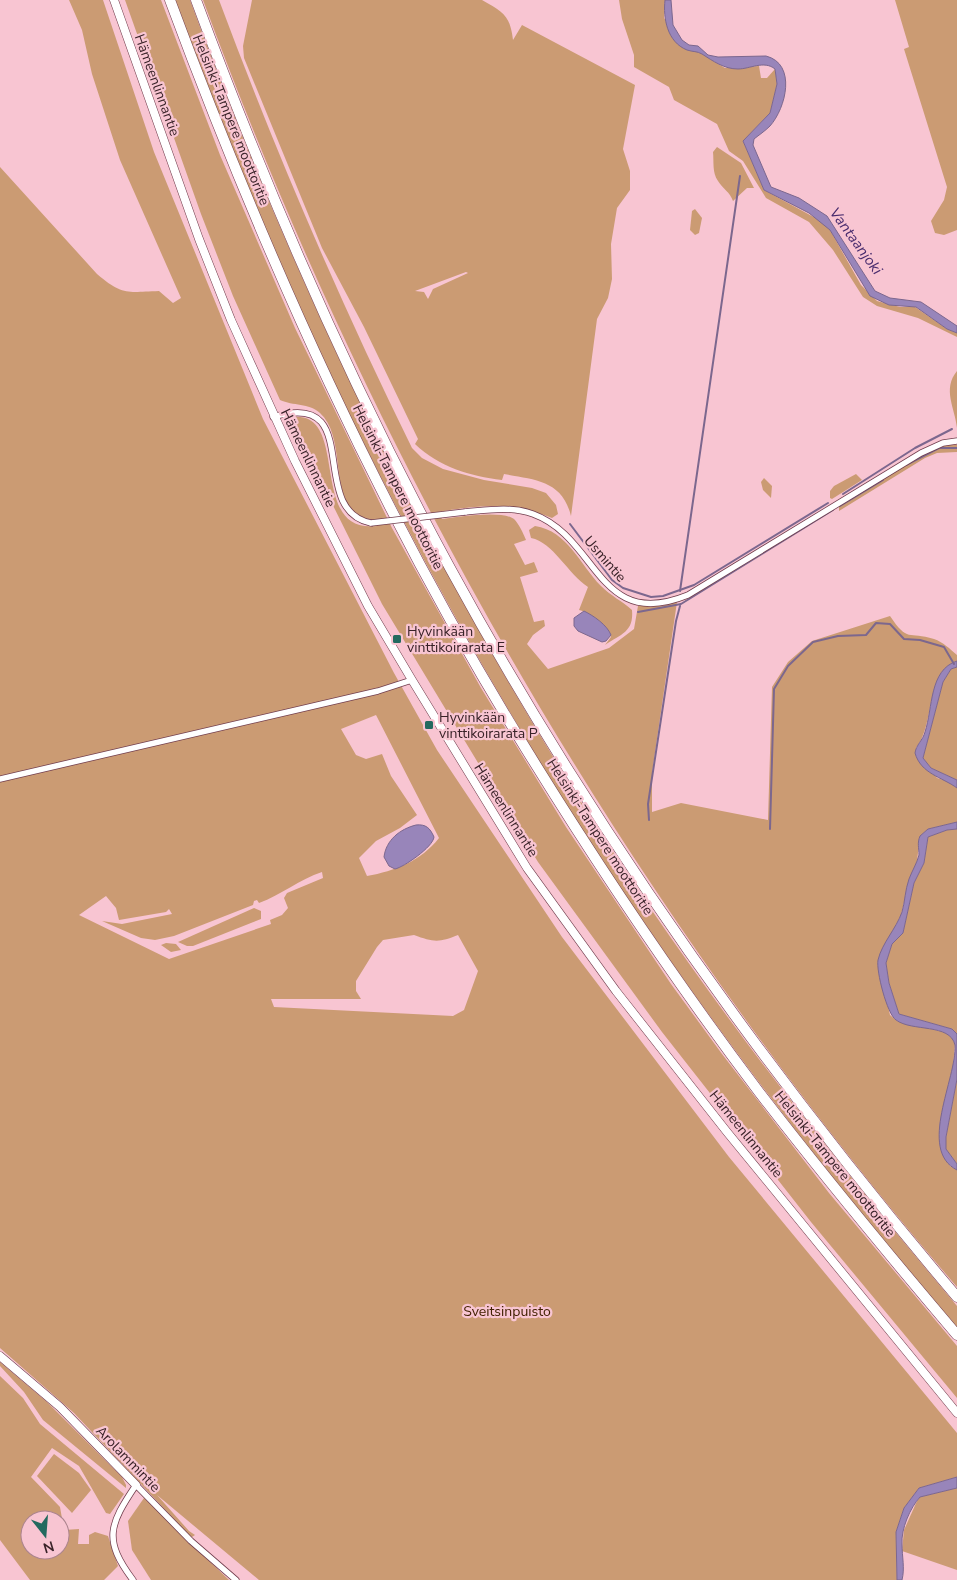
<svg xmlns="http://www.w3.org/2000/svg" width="957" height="1580" font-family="'Nunito Sans',sans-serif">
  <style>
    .green { fill: #cb9b73; fill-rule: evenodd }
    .water { fill: #9885ba; stroke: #7c678e }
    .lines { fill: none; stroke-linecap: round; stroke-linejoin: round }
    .stream { stroke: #7c678e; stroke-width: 2 }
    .street-casing { stroke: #723e4e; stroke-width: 7 }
    .secondary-casing { stroke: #723e4e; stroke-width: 9 }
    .highway-casing { stroke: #723e4e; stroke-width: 11 }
    .street { stroke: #fff; stroke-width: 5.5 }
    .secondary { stroke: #fff; stroke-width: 8 }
    .highway { stroke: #fff; stroke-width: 10 }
    .street-bridge-casing { stroke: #723e4e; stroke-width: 7; stroke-linecap: butt }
    .street-bridge { stroke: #fff; stroke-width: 5.5 }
    .poi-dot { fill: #236a5f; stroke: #f8c5d2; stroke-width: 2 }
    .labels { text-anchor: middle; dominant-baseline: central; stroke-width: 4.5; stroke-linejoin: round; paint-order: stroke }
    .street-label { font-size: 14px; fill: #392228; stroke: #f8c5d2 }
    .poi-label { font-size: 14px; fill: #392228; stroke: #f8c5d2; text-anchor: start }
    .park-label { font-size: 14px; fill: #412000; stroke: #f8c5d2 }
    .water-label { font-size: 15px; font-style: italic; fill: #482b6d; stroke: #f8c5d2 }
  </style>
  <rect width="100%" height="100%" fill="#f8c5d2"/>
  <g class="green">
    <path d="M69,0H103L154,152L263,419L394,673L437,750L562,937L729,1157L957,1433V1477L919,1488L904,1508L896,1532L897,1580H259L157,1495L189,1531L195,1535L192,1537L188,1534L74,1413L0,1348V167L97,274C123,296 127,292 159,291L173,303L181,298L120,160L92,74L82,30ZM376,715L439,838C421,861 395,871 367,876L359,858L376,841L400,828L417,815L391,776L382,754L366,759L356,755L341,729ZM322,872L323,878L287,893L284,898L288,908L282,915L270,920L271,924L169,959L79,915L106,896L116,908L119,920L166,912L169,909L172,914L122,924L102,921L141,938L155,940L174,936L253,905L254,901L257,900L259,903C281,895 300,879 322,872ZM414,935C433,942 439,943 458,935L478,971L464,1010L453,1016L274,1007L271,999H361L356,991V981L377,947L383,940Z"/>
    <path d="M125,0H161L220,155L295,328L392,528L481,688L566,827L671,984L722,1054L829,1193L957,1346V1398L811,1222L662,1032L538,862L382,604L293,425V417C351,411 307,534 376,526V520C322,517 351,441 320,413C309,403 293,406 280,400L233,296L201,214Z"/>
    <path d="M175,0H190C307,320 461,629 653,912C747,1049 850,1179 957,1306V1328C846,1198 740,1063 643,921C521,744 416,554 323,360C268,243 221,121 175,0Z"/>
    <path d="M203,0H219C276,153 340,302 412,448L422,458L443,469L484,480L532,488L546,493L556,505L558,514L552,518C513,502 478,505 438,512L442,519C457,517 502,510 514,519C519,524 523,533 526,540L514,544L525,565L534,562L538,572L520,577L534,622L544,620L545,626L533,635L527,644L548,669L609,648L634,629L638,606H661L677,602L652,773V812L681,803L768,820L772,687L788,662L812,641L890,616C908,643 908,631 934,639C943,642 950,649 957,655V661C924,674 936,723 916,748L937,778L947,781L957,788V822L928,829L920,836L917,861L909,881L901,915L878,961L890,1015L897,1021L944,1032L952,1037L955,1043L952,1079L948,1093L941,1136L950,1166L957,1170V1287C630,907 376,470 203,0Z"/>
    <path d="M252,0H482C503,12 510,15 513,40L522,25L635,85L623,149L630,171V190L617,208L611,244L612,279L608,298L597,319L571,516C562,480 535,480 504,474L502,480C470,476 439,467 415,444L418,439L364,327L322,248L244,58L243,46ZM466,272L468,273L433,289L428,299L424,292L415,291Z"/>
    <path d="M619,0H665L664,18L687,50L697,51L725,68L759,66L761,78H767L775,69L777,84L770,113L743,141L764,190L821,221L830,230L861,285L877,301L900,307H915L947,329L957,333V337L918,318L877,306L863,297L833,250L809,222L766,198L743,161L729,151L717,124L674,100L669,87L634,67V55L622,19Z"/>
    <path d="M895,0H957V230L944,235L935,233L931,221L944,200L947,187L904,49L909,47Z"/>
    <path d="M717,147L741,163L754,188H747L733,201C730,192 723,189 718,181C712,173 714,161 713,152Z"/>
    <path d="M695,209L702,218L699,233L695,235L690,230L692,211Z"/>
    <path d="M957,371V428C955,408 942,389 957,371Z"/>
    <path d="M952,443L957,445V452L937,453L925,458L839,511V506L929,451Z"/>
    <path d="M856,474L862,480L832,499L830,498V491L834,486Z"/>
    <path d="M764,478L772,486L771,498L763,490L761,482Z"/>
    <path d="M535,526C568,531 580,565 601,586C611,596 622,601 632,610C634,632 621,634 605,645L611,637C610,627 589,612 579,610L588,587C568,574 553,542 531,538L529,530Z"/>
    <path d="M957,667V780L931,768L923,758L943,682L951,669Z"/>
    <path d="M957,829V1034L952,1029L899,1014L889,983L886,963L892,944L903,933L914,883L924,863L928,837L947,830Z"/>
    <path d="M254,908L261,911V919L193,946H187L178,942Z"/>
    <path d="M166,943L176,944L181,950L171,952L161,945Z"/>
    <path d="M957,1079V1164L946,1149V1137Z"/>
    <path d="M0,1362L47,1402L122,1477L126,1485V1488L43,1420L24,1392L0,1366Z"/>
    <path d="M0,1376L23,1398L40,1424L124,1494L110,1514L106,1513L79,1466L52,1448L31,1477L60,1507L64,1530L79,1529L78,1544H89V1535L95,1532L108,1536L118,1566L104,1580H30L0,1540ZM30,1520H60V1550H30Z"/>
    <path d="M54,1454L79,1473L91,1490L72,1513L37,1476Z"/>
    <path d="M957,1488V1570L902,1551L904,1530L917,1501L920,1497Z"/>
    <path d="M144,1498L229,1580H151L132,1550L128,1521Z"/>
  </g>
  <g class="water">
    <path d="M665,0H671L673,25L682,40L689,45L698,46L708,55L718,57L766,56C797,64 786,108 770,126C765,131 759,135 754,139L753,145L771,187L799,198L827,216L875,291L890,298L921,302L957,326V333L947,329L916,307L889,305L870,296L830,230L809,213L764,190L743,141L770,113L777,84L775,69C764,60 750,69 738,69C724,69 713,61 702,54C697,51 693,52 687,50C667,42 663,18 665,0Z"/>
    <path d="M584,611C594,616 607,625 611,635L606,641L602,642L578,631L574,626V618Z"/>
    <path d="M957,661V667L951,669L943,682L923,758L931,768L957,780V788C942,777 921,774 915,753C916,745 923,740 925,732C933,708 929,670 957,661Z"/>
    <path d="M957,822V829L947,830L928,837L924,863L914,883L903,933L892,944L886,963L889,983L899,1014L952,1029L957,1034V1079L946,1137V1149L957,1164V1170C917,1150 957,1078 955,1045C950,1023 912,1032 896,1020C887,1014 876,971 878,960C882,943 896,929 902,912C905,902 905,890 909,879C912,871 917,863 919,855C919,848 917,843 920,836L928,829Z"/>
    <path d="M416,825C426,824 430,828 434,837C433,847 404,867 395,869L389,866L384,857C386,840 400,829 416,825Z"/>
    <path d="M957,1477V1488L920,1497C910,1508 901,1529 902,1544C902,1557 905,1568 902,1580H897L896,1532L904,1508L919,1488Z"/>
  </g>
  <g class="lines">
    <g class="stream">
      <path d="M906,465L939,448H957"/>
      <path d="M843,494L915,448L952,429"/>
      <path d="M840,506L883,480"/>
      <path d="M570,524L612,580L623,588L651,597L663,596L694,585L828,503"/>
      <path d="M680,591L740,176"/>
      <path d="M638,612L681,604L833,510"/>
      <path d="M649,820L648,804L676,621L680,606"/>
      <path d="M770,829L774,689L788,666L813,642L838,636L866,635L876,623L890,624L904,639L920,640L944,647L954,664"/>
    </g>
    <defs>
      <g id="street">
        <path d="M273,417C367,388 305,510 371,523"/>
        <path d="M465,512C488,510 511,506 533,514C599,538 597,632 688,595L921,453L943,443L957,441"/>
        <path d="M0,779L378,691L412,680"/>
        <path d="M133,1580C103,1540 109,1525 136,1485L191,1541L236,1580"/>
      </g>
      <g id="secondary">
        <path d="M114,0L199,239L231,320L295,461L368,606L412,680L527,868L616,991L727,1132L957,1413"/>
        <path d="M0,1356L60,1407L136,1485"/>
      </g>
      <g id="highway">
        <path d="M170,0C266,259 380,513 526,749C598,866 676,982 759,1092C823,1175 889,1255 957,1335"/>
        <path d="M196,0C268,195 351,386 450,568C592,829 765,1071 957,1297"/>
      </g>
    </defs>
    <use href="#street" class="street-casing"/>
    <use href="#secondary" class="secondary-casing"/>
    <use href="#highway" class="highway-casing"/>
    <use href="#street" class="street"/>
    <use href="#secondary" class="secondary"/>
    <use href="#highway" class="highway"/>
    <defs>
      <path id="street-bridge" d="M371,523L465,512"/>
    </defs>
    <use href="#street-bridge" class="street-bridge-casing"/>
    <use href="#street-bridge" class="street-bridge"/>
  </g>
  <g class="poi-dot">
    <rect x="392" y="634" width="10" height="10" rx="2.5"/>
    <rect x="424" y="720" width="10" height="10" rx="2.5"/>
  </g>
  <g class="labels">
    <g class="street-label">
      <text transform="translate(157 85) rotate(70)">Hämeenlinnantie</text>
      <text transform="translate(231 120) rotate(68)">Helsinki-Tampere moottoritie</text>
      <text transform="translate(308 458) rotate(64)">Hämeenlinnantie</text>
      <text transform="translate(398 487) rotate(63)">Helsinki-Tampere moottoritie</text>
      <text transform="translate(605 559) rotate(49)">Usmintie</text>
      <text transform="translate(506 810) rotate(58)">Hämeenlinnantie</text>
      <text transform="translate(600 837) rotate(57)">Helsinki-Tampere moottoritie</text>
      <text transform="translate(746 1134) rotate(51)">Hämeenlinnantie</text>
      <text transform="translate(835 1164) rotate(51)">Helsinki-Tampere moottoritie</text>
      <text transform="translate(128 1459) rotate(46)">Arolammintie</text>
    </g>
    <g class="poi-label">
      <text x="407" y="631">Hyvinkään<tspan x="407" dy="16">vinttikoirarata E</tspan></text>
      <text x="439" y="717">Hyvinkään<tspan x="439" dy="16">vinttikoirarata P</tspan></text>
    </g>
    <g class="park-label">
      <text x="507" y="1311">Sveitsinpuisto</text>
    </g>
    <g class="water-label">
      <text transform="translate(856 241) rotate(54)">Vantaanjoki</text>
    </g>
  </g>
  <g transform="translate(45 1535) rotate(163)"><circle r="24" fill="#f8c5d2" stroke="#ac848e"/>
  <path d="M0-4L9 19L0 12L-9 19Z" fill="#236a5f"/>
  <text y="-8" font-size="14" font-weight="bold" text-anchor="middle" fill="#392228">N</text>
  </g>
</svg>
